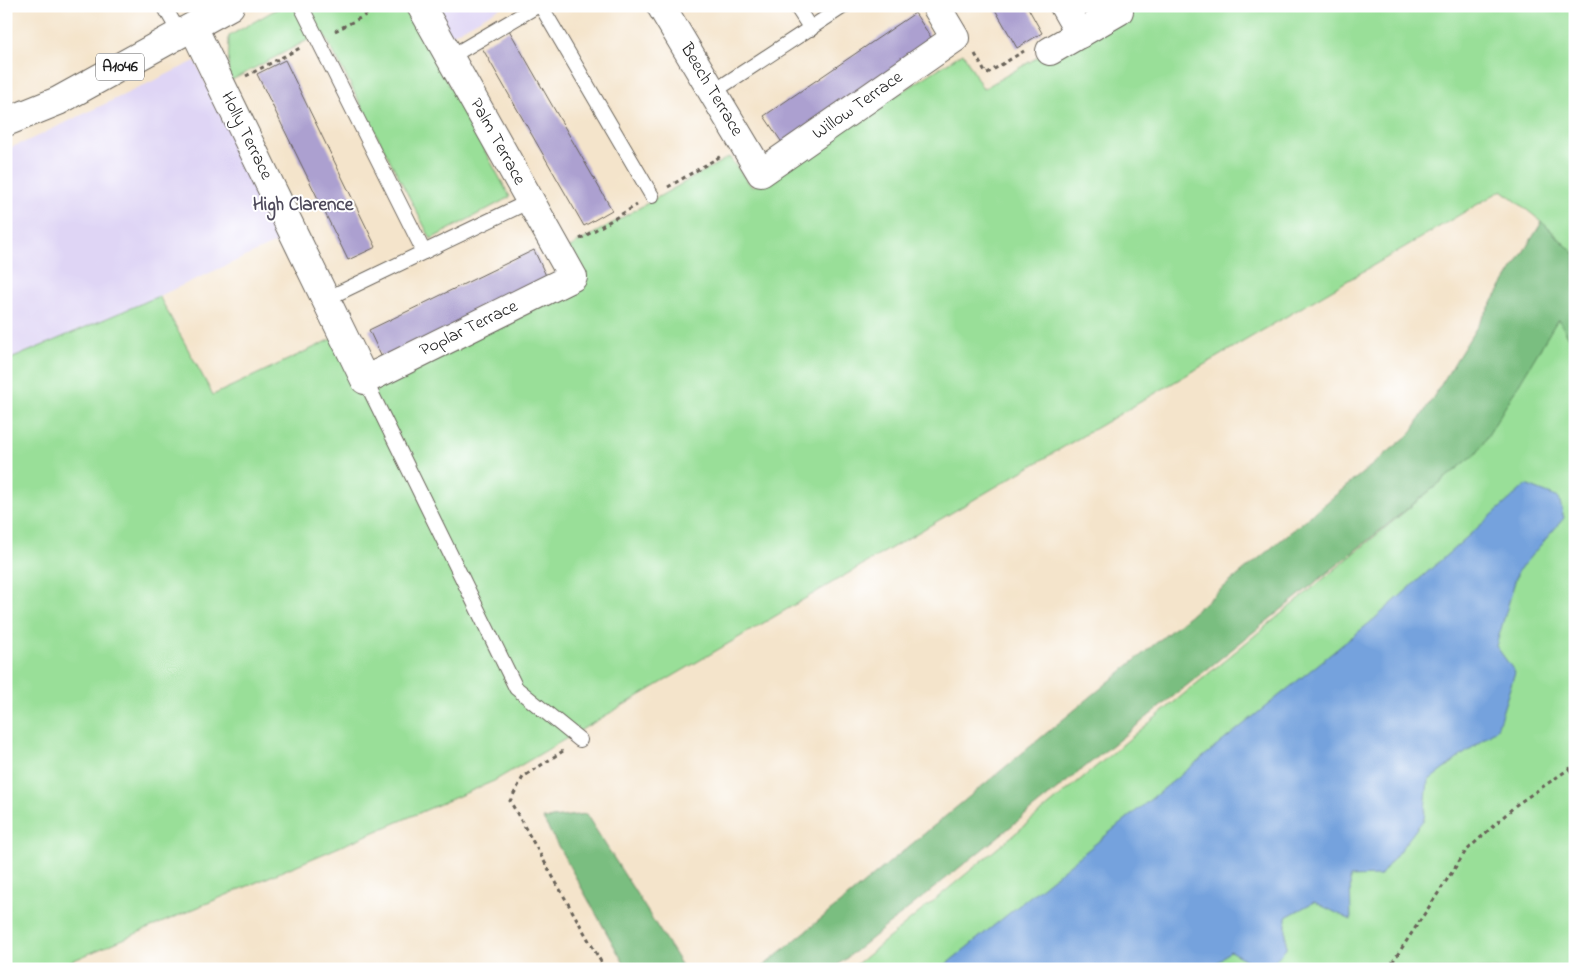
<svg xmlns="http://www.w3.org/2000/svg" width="1581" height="975" font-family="'Indie Flower',sans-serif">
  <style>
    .built { fill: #dfd5f5 }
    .green { fill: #99df98; stroke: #5a7e5a }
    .forest { fill: #7abe80; stroke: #4b6d4e }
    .water { fill: #74a2dd; stroke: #485f7c }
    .building { fill: #aca0d0 }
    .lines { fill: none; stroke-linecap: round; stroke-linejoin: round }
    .service-casing { stroke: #686259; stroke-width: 16 }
    .minor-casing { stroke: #686259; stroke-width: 30 }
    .primary-casing { stroke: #686259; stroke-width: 30 }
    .path { stroke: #686259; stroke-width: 3; stroke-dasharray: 4 4; stroke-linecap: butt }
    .service { stroke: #fff; stroke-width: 14 }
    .minor { stroke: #fff; stroke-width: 28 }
    .primary { stroke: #fff; stroke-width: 28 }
    .labels { text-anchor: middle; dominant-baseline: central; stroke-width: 4; stroke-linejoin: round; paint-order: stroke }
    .shield { fill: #fff; stroke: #606060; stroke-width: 1 }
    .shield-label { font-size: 16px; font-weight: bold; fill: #1c1c1c }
    .street-label { font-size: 18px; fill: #1c1c1c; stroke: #fff }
    .neighbourhood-label { font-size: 19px; font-weight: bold; fill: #4e4a5b; stroke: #fff }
  </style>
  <rect width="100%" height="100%" fill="#fff"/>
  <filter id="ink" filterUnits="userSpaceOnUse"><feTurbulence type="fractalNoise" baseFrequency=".02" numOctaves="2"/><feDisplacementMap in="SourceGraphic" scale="10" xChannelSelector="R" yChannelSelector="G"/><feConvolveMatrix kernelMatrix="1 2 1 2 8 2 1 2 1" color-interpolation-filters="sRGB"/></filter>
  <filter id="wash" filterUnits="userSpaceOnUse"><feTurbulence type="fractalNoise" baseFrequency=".0096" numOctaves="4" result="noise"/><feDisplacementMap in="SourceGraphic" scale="20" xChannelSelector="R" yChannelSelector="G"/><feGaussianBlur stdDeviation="1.12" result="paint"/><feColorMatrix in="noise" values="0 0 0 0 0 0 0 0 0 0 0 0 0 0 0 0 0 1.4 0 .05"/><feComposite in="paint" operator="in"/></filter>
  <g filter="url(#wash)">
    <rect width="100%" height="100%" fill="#f4e4cb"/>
    <g class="built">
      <path d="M425,6H503L444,39Z"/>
      <path d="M195,61L282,240L159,296L6,361V149L25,142Z"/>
    </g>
    <g class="green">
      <path d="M282,6H406L510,197L431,239L323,32L228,82L229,36Z"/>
      <path d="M1126,6H1575V254L1542,222L1502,190L494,781L53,969H6V361L159,296L213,395L347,332L374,385L573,284L556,255L729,157L752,187L963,53L983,89Z"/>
      <path d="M1558,318L1575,348V969H851L1477,452Z"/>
    </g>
    <g class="forest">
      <path d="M1542,222L1575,254V348L1558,319L1478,452L833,969H760L1411,433Z"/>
      <path d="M586,814L684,969H627L543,819Z"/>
    </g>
    <path class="water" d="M1526,485L1559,498L1564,518L1518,571L1496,646L1515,672L1497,729L1428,781L1424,819L1380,876L1350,877L1351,920L1314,902L1286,917V949L1267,969H1262L1230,951L1210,969H940L1373,620Z"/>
    <g id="blocks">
      <g class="building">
        <path d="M993,6H1027L1042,33L1017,48Z"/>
        <path d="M915,13L934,42L783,144L764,116Z"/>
        <path d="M509,30L612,210L584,226L481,46Z"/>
        <path d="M285,60L376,247L348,260L257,74Z"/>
        <path d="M534,250L549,282L384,362L369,330Z"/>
      </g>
    </g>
  </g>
  <g filter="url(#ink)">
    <use href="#blocks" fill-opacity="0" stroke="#686259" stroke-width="1"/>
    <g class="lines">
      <defs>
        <g id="service">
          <path d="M164,6L180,34"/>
          <path d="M301,6L424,252"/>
          <path d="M541,6L652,196"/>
          <path d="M796,6L811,29"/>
          <path d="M450,57L537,6"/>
          <path d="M713,92L844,6"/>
          <path d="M326,299L530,201"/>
          <path d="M365,380L516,688L580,740"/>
        </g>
        <g id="minor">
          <path d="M661,6L761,173L955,38L936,6"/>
          <path d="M1064,6L1080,34"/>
          <path d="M193,27L365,380L573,277L421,6"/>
          <path d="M1050,51L1119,11"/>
        </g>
        <path id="primary" d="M6,122L58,101L230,6"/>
      </defs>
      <use href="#service" class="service-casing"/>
      <use href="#minor" class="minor-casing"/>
      <use href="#primary" class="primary-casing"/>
      <g class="path">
        <path d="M335,31L383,6"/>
        <path d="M975,54L986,74L1024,51"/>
        <path d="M246,76L300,48"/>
        <path d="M668,187L721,156"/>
        <path d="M580,239L637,205"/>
        <path d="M563,751L523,777L510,801L605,969"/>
        <path d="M1570,769L1575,781"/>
        <path d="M1388,969L1466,851L1516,805L1575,765"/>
      </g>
      <use href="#service" class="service"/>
      <use href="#minor" class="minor"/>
      <use href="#primary" class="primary"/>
    </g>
  </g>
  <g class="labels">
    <rect class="shield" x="96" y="53.5" width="48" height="27" rx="4"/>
    <g class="shield-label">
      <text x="120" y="67">A1046</text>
    </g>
    <g class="street-label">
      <text transform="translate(711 90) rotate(59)">Beech Terrace</text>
      <text transform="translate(858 106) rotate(-35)">Willow Terrace</text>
      <text transform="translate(246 136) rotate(64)">Holly Terrace</text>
      <text transform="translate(497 142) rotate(61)">Palm Terrace</text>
      <text transform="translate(469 329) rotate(-26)">Poplar Terrace</text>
    </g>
    <g class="neighbourhood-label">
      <text x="303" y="205">High Clarence</text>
    </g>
  </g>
  <rect width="1581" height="975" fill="none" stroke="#fff" stroke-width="25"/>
</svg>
